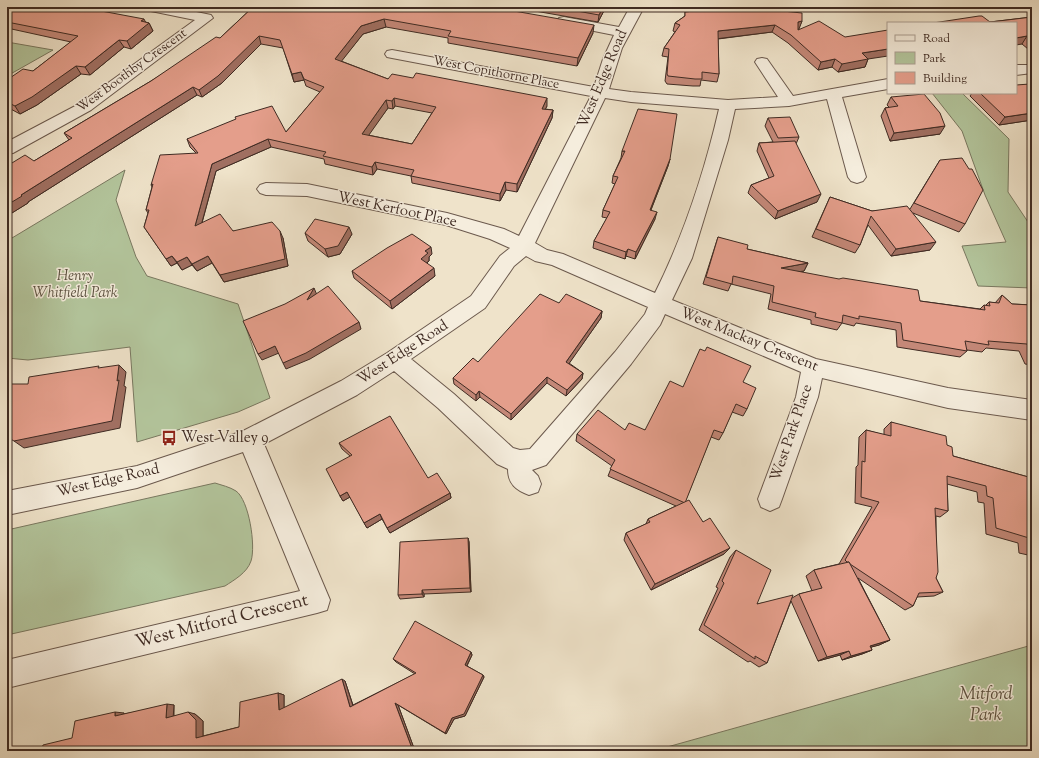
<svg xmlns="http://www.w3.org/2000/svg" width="1039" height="758" font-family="'Sorts Mill Goudy',serif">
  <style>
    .green { fill: #b3c59c; stroke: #797860 }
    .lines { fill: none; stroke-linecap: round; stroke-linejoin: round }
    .minor-casing { stroke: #6b594d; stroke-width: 2 }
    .minor { fill: #f5eddd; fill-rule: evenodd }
    .wall { fill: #c48878; stroke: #3f2b23; fill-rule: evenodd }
    .shaded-wall { fill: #a06f61; stroke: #3f2b23 }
    .building { fill: #e49e8b; stroke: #3f2b23; fill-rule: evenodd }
    .labels { text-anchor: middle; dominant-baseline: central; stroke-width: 3; stroke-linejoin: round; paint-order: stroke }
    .far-street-label { font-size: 13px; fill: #3f2b23; stroke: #f5eddd }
    .street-label { font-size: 15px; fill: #3f2b23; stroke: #f5eddd }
    .park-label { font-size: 15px; font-style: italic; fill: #5c5241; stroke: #f5eddd }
    .poi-label { font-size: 15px; fill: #3f2b23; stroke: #f5eddd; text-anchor: start }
    .near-street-label { font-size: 18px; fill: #3f2b23; stroke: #f5eddd }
    .near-park-label { font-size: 18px; font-style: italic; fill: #5c5241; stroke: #f5eddd }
  </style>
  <rect width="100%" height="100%" fill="#efe3ca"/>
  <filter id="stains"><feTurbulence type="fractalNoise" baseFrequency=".005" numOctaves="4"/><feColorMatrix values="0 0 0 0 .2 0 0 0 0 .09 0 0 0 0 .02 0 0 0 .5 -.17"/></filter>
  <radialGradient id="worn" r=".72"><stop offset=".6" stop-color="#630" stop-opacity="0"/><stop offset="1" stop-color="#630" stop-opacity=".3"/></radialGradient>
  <g class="green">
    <path d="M7,42L53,50L7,76Z"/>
    <path d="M932,93H962L1009,139L1008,192L1032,228V288L978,286L962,246L1006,242L985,195L962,131Z"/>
    <path d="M125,170L116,200L136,257L147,276L238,304L270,398L238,412L137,442L130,347L28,360L7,358V241Z"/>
    <path d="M215,483C221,485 230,487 236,491C249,500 256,546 251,561C247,573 234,580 225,586L7,635V530Z"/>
    <path d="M1032,645V751H654L660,749Z"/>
  </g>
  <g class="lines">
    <defs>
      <g id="minor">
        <path d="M144,7H172L211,15L213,18L91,110L13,153L7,154V142L79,104L195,20L146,10Z"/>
        <path d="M630,7H644L622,48L609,89L631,92L728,100L778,97L755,62L757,59L762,58L767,59L793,96L888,79V89L842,97L866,177L863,181L857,183L851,181L848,177L827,99L789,106L735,109L728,140L692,258L672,300L816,359L948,388L1032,400V420L948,408L822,378L818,397L782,499L779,507L770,511L761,507L758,499L796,397L801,372L665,314L660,325L631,364L546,465L532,470L538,476L541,484L538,492L529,495C516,490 508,484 508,469L497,464L438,408L394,371L357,395L264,444L330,600L327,610L317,613L7,688V660L300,591L243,452L137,488L7,515V491L137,466L243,431L341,381L387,353L471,296L500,256L510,248L490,239L446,225L307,196L266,195L260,193L257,189L260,185L266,183L307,184L447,213L504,229L519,236L591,96L392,58L387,57L385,54L387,51L392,50L594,87L603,59L614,35L559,24L557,21L559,18L564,17L619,27ZM605,98L631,102L719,109C705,170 683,237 655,293L563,254L547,250L535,243ZM526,256L535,261L552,265L648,307L645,314L615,352L530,449L520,450L513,448L454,394L411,359L485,308L514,266Z"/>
        <path d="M1016,65H1032V73L1016,75Z"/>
      </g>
    </defs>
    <use href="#minor" class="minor-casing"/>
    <use href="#minor" class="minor"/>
  </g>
  <g class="wall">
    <path d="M7,7L145,22L149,23L153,31L131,49L124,47L90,75L81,74L37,105L20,114L7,107V80L33,71L71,42L7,28Z"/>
    <path d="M253,7L593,33L577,66L448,43V38L386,27L363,34L341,61L388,79L547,106L545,109L553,110L552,118L517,192L506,190L500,201L412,183L411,176L377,169L373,175L325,164L324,159L271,147L216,171L202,223L233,231L283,238L288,266L224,282L212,263L197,271L192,265L182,270L177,263L171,266L144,227L148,213L146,210L152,187L151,185L196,153L190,147L187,139L286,132L320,92L306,86L304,80L294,82L283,48L261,44L222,83L202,97L197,95L28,202V203L7,216L34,161L69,140L64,133L151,81L220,38ZM395,106L432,113L412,144L368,135L388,108L393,109Z"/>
    <path d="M512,7H606L598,22Z"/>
    <path d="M685,12L802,21L798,30L868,59L865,67L838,72L832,67L818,70L788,43L772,32L718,39L719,74L717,82L701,80L700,86H693L667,84L665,81L668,57L662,56L664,48L675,32L673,31L675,23L685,16Z"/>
    <path d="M1032,17V49H1028L1022,44L990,22Z"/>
    <path d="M1032,86V120L999,125L970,96L972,93H1016Z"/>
    <path d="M891,97L940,134L890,141L881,116L885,108L889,107L887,105Z"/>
    <path d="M768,118L799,137L796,144L817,202L775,219L748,193L751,185L769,178L757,151L759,143L773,142L765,126Z"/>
    <path d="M622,151L670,159L668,166L651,210L655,219L635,259L626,256L625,259L593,248L594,241L607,218L602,217L603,210L615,184L612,183L613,176L621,158Z"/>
    <path d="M940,160L965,224L959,232L913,213L930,250L891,256L868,225L860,245L855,253L812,237L830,197L872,211L910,209Z"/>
    <path d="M305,233L352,234L340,254L328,257L308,241Z"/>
    <path d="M718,237L747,249L808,263L804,271L799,272L920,301L980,309L984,305L985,306L989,302L995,303L1002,295L1012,304L1032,305V365L1025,364L1019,351L986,348L982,352L967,350V351L960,357L897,347L896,330L856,323L854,326L842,323L837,330L811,324V320L768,309L771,294L731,284L728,291L703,284Z"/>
    <path d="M432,254L429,257V261L427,263L435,276L392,309L354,278L352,271Z"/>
    <path d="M559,303L602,311L601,318L569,363L583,373L582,379L566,396L547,383L511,420L480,397L476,401L454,384L453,378L478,362Z"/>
    <path d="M743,382L747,409L743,416L732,412L723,433L719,440L711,437L685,502L703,522L730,548L724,554L651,590L624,540L626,533L646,524L648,519L676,506L608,476L612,466L576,441L577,434L625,430H645Z"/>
    <path d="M891,422L947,445L953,456L1032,478V559H1031L1028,555L1019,553L1018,543L986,534L984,503L978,502L977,492L947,484L948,511L940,517L936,516V578L943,592L934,596L917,597L913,606L905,610L858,578L890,640L879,645L871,647L872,650L862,654L842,660L840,655L818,661L791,601L767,663L759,667L750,661L748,662L699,630L718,588L716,587L730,557L736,550L757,604L792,598L799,594L812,591L806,576L814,570L839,564L872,507L855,503L856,467L858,465L859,437L866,430L884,435V429Z"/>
    <path d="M339,443L428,478L450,493L451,498L390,533L382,519L367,528L350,497L343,501L340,496L350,456L342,449Z"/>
    <path d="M468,538L469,542L471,592L424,594V597L400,599L398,595Z"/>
    <path d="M471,652L472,655L467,666L483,675L484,677L465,716L454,719L446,734L398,705L415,751L72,738L124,713V714L174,705V716L195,714L203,721V736L239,727L278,693L284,695V708L345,681L353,705L415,674L396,662L393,659Z"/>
  </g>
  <g class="shaded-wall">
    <path d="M603,7H606L598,22L599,15Z"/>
    <path d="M144,19L147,25L149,23L153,31L131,49L127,41L141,21Z"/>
    <path d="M384,19L386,27L363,34L337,67L335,59L361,26Z"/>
    <path d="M802,21L799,29L795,30L798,22Z"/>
    <path d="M594,25L593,33L577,66L578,58Z"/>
    <path d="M775,25L772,32L715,39L718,31Z"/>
    <path d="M259,36L261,44L222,83L202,97L199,90Z"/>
    <path d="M1027,36L1022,44L1016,45V38Z"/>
    <path d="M119,40L124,47L90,75L85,67Z"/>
    <path d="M888,49V56L868,59L865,67L838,72L842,64L862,53Z"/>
    <path d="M835,59L832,67L818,70L821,62Z"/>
    <path d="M76,66L81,74L37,105L20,114L15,106Z"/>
    <path d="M301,72L304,80L294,82L292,74Z"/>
    <path d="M193,87L197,95L28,202V203L7,216V205L21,195Z"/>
    <path d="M394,98L395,106L393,109L392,101Z"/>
    <path d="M547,98V106L542,116V109Z"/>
    <path d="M386,100L388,108L364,142L362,134Z"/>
    <path d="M553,110L552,118L517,192V184Z"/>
    <path d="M1032,113V120L999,125L1005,117Z"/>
    <path d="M945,126L940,134L890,141L894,133Z"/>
    <path d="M268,139L271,147L216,171L199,233L195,226L212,164Z"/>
    <path d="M670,159L668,166L648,217L650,210Z"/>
    <path d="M375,162L377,169L373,175L372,167Z"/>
    <path d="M505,182L506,190L500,201V194Z"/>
    <path d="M821,194L817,202L775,219L778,211Z"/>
    <path d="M657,212L655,219L635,259L636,252Z"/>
    <path d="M349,227L352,234L340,254L328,257L325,249Z"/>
    <path d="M280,231L283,238L288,266L224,282L220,275Z"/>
    <path d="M936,242L930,250L891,256L896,249Z"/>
    <path d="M431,247L432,254L429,257V261L422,266L421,259L425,251Z"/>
    <path d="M628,249L626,256L625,259L626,252Z"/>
    <path d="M172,256L177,263L171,266L166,259Z"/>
    <path d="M208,256L212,263L197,271L192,264Z"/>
    <path d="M187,257L192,265L182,270L177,262Z"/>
    <path d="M808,263L804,271L777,275L781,268Z"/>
    <path d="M434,268L435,276L392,309L390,301Z"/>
    <path d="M314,288L317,295L307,300Z"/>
    <path d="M602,311L601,318L566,368V362Z"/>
    <path d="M359,322L361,329L310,359L286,369L283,363Z"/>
    <path d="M275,346L279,353L262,360L258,354Z"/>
    <path d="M119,365L126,372L124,386L126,387L120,428L24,448L14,441L117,381Z"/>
    <path d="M583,373L582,379L566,396L567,390Z"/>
    <path d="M547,377V383L511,420V414Z"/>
    <path d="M479,391L480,397L476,401V395Z"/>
    <path d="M347,492L350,497L343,501L340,496Z"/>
    <path d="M450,493L451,498L390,533L387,528Z"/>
    <path d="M380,514L382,519L367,528L364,523Z"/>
    <path d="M468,538L469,542L471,592L470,588Z"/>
    <path d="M730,548L724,554L651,590L655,584Z"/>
    <path d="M422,590L424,594V597L422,594Z"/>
    <path d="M890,640L879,645L860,650L870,646Z"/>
    <path d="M872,650L862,654L842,660L851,656Z"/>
    <path d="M849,651L840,655L818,661L827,657Z"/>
    <path d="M471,652L472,655L466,667L465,665Z"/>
    <path d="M483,675L484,677L465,716L454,719L446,734L445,733L452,718Z"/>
    <path d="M342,679L345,681L354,709L350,707Z"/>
    <path d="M278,693L284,695V712L279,710Z"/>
    <path d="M395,703L398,705L415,751H413Z"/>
    <path d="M167,704L174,705L173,720L166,718Z"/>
    <path d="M115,712L124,713L123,718L115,716Z"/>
    <path d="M188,712L195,714L203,721V739L196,738Z"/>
  </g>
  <g class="building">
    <path d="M7,7H80L144,19L141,21L149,23L127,41L119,40L85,67L76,66L32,97L15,106L7,102V80L23,69L33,71L78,36L7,22Z"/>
    <path d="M253,7H491L594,25L578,58L448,36L451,31L384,19L361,26L335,59L388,79L392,74L413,78L416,73L547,98L542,109L553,110L517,184L505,182L500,194L411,176L414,170L375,162L372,167L323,156L326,152L268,139L212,164L195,226L220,214L233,231L272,222L280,231L285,259L220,275L208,256L192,264L187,257L177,262L172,256L166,259L144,227L149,210H146L153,184L151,185L160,155L198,153L187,139L236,119L235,117L272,106L286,132L324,87L304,79L301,72L292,74L280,40L259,36L218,76L199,90L193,87L21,195L22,196L7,205V166L25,155L34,161L72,138L64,133L151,81L216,37L220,38ZM394,98L436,107L412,144L362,134L386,100L392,101Z"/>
    <path d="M555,7H603L599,15Z"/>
    <path d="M730,7H744L802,13V21L798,22V30L819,21L845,37L888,30V49L862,53L868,59L842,64L835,59L821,62L791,35L775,25L718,31L719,74L702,72V79H695L668,76L667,74L669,49L664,48L680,25L675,23L685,16V12Z"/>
    <path d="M979,16H982L990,22L1032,17V40L1027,36L1016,38V23H933Z"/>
    <path d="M1030,84L1032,86V113L1005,117L980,93H1016V85Z"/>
    <path d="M924,94L940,113L945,126L894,133L885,108L898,106L891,97Z"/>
    <path d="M638,109L677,114L670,159L650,210L657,212L636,252L628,249L626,252L594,241L610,212L603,210L618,177L613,176L625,151H622Z"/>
    <path d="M790,117L799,137L778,138L768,118Z"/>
    <path d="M795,141L821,194L778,211L751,185L774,176L759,143Z"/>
    <path d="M962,158L969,169H972L983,190L965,224L914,203L940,160Z"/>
    <path d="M830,197L872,211L907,206L936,242L896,249L871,216L860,245L816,229Z"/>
    <path d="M315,219L349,227L338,246L325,249L305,233Z"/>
    <path d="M412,234L431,247L425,251L428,253L421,259L434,268L390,301L352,271L387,248Z"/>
    <path d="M718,237L748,245L747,249L808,263L781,268L839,279L843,278L918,290L920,301L985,310L984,305L990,306L989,302L999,303L1002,295L1012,304L1032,305V356L1027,344L988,341L989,345L965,341L967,351L903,340L901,323L859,316V319L843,315L842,323L815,317L816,313L772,302L774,286L733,276L732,284L706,277Z"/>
    <path d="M328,286L359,322L306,353L283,363L275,346L258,354L243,321L285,304L314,288L307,300Z"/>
    <path d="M540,294L559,303L566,294L602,311L566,362L583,373L567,390L547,377L511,414L479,391L476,395L453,378L473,358L478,362Z"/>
    <path d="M707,347L751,366L743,382L756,388L747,409L736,404L723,433L714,430L685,503L610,469L615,460L577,434L598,410L625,430L629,423L645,430L670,381L683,387L700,349L705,351Z"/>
    <path d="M119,365L117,381L119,380L112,421L14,441L7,437V384H28L29,377L99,366L98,368Z"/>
    <path d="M390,416L428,478L437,473L450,493L387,528L380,514L364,523L347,492L340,496L326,469L352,455L339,443Z"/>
    <path d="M891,422L946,436L947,445L952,447L953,456L1032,478V549L1030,548L1029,538L996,528L993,498L987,496L986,486L947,476L948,511L935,508L938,572L936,578L943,592L919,593L913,606L850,564L849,562H847L845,560L879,502L861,497L862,461L865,462L866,430L891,436Z"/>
    <path d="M689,500L703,522L710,518L730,548L655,584L626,533L650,522L648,519Z"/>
    <path d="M468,538L470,588L422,590V594L398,595L400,542Z"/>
    <path d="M736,550L771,570L757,604L793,595L767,663L755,656V659L704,625L724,583L722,581Z"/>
    <path d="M849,562L890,640L870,646L872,650L851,656L849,651L827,657L799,594L822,588L814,570Z"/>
    <path d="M415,621L471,652L465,665L483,675L464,714L452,718L445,733L395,703L413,751H39V749L42,748L43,745L72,738L75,721L115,712V716L167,704L166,718L188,712L196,720V738L239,727L240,702L278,693L279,710L342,679L350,707L416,673L393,659Z"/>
  </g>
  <defs>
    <symbol id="bus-bare" viewBox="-9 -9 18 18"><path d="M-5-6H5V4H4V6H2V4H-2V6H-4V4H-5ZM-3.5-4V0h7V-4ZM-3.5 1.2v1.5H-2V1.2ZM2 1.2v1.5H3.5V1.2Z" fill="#8f2418" stroke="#f5eddd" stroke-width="2.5" paint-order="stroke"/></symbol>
  </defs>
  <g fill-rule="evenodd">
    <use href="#bus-bare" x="158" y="427" width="22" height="22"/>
  </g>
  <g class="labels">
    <g class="far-street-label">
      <text transform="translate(132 71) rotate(-36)">West Boothby Crescent</text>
      <text transform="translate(496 73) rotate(11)">West Copithorne Place</text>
    </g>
    <g class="street-label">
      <text transform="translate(603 79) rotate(-67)">West Edge Road</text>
      <text transform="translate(397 210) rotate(12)">West Kerfoot Place</text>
      <text transform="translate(749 340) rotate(22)">West Mackay Crescent</text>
      <text transform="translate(403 353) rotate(-33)">West Edge Road</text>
      <text transform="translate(792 433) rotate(-71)">West Park Place</text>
      <text transform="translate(108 481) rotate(-13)">West Edge Road</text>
    </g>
    <g class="park-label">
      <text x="75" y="276">Henry<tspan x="75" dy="17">Whitfield Park</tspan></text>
    </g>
    <g class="poi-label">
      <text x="181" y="438">West Valley 9</text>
    </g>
    <g class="near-street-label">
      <text transform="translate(222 622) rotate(-14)">West Mitford Crescent</text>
    </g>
    <g class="near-park-label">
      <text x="986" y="695">Mitford<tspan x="986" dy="21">Park</tspan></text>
    </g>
  </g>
  <rect width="1039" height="758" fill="none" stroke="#efe3ca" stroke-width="24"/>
  <rect x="8" y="8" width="1023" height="742" fill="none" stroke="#3f2b23" stroke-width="2"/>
  <rect x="12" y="12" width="1015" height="734" fill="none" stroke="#3f2b23"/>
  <rect x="887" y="22" width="130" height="72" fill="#f5eddd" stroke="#ac9f93"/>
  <rect x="895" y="35" width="20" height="6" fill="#f5eddd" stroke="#ac9f93"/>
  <text x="923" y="42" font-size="12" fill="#3f2b23">Road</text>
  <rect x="895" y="52" width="20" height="12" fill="#b3c59c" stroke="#ac9f93"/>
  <text x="923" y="62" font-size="12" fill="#3f2b23">Park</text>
  <rect x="895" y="72" width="20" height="12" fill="#e49e8b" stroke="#ac9f93"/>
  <text x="923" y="82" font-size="12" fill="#3f2b23">Building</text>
  <rect width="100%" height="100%" filter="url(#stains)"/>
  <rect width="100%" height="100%" fill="url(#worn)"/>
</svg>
